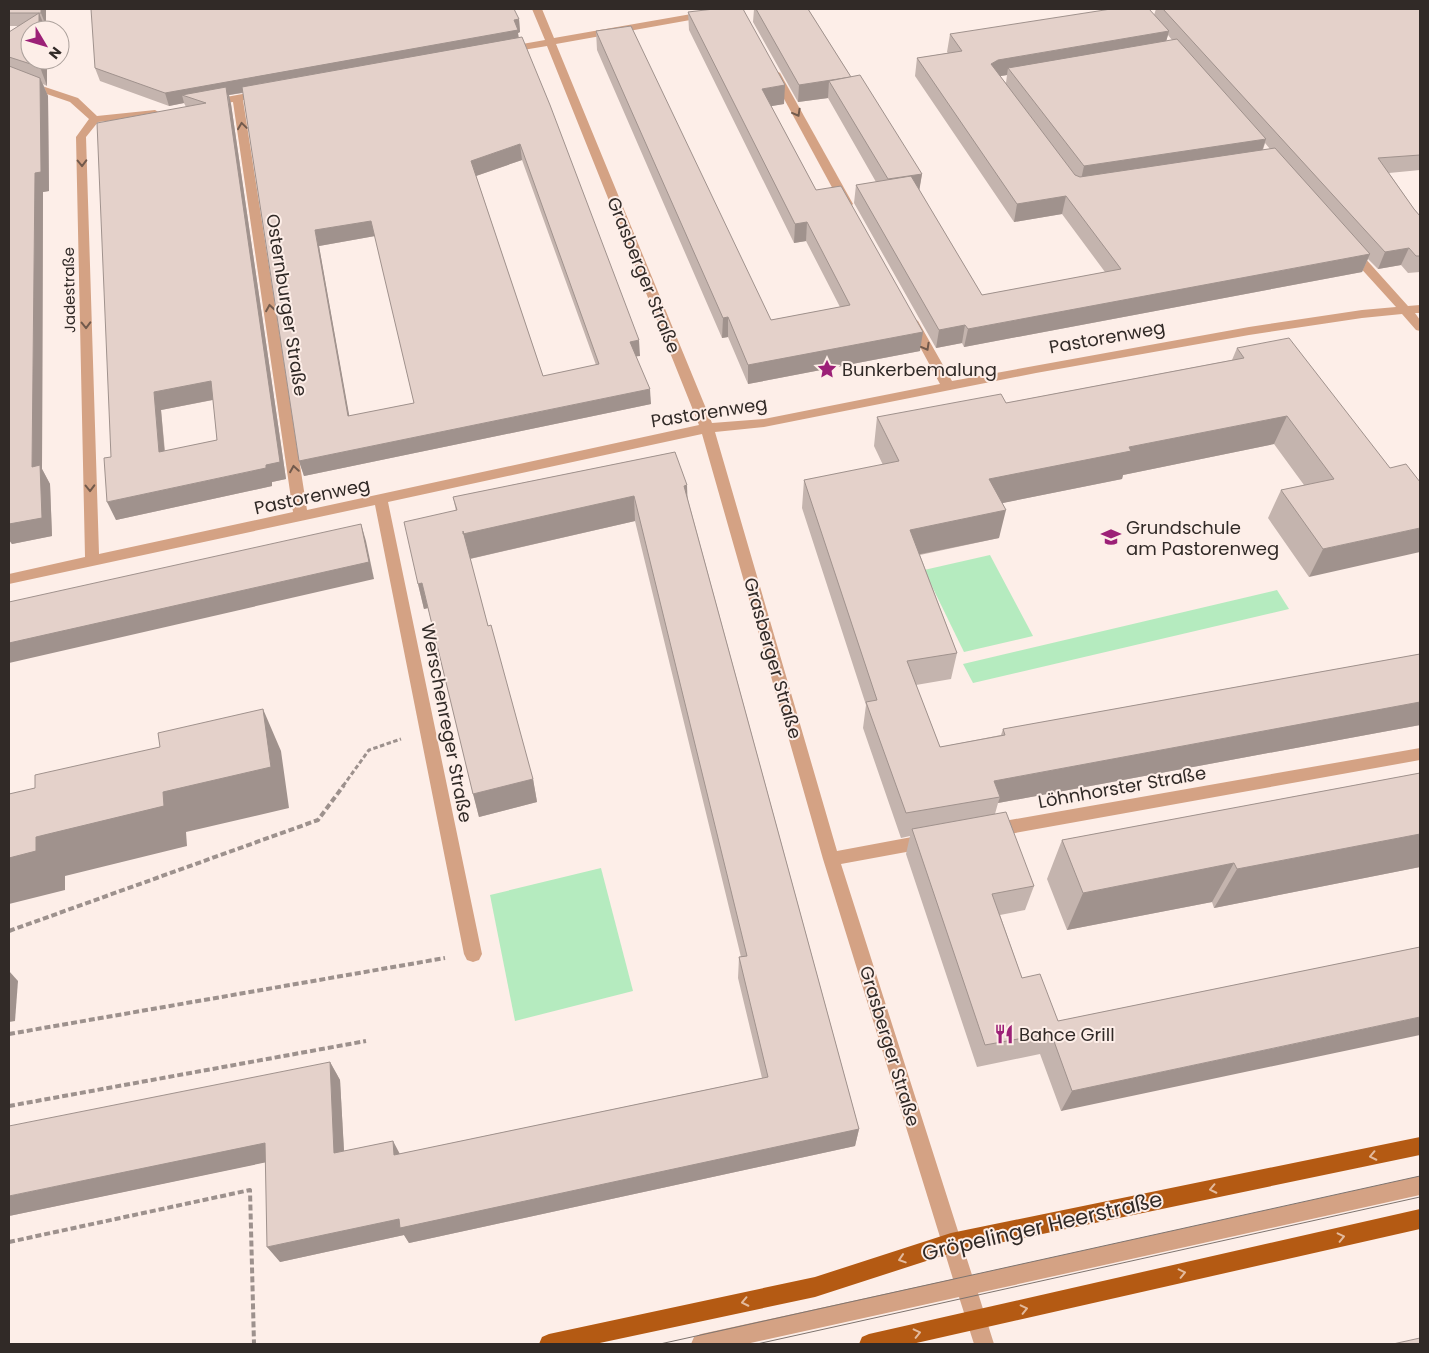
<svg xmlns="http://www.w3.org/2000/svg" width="1429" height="1353" font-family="Poppins,sans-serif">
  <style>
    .green { fill: #b5ebbf }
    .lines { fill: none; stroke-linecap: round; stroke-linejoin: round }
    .path-far1 { stroke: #9d918d; stroke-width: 3; stroke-dasharray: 4.5 2.5; stroke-linecap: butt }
    .path { stroke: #9d918d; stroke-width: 4; stroke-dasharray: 6 3; stroke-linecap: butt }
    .minor { fill: #d4a284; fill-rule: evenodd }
    .major { fill: #b45a13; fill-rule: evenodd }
    .tram { stroke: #7e746f; stroke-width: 1 }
    .wall { fill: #c4b4ae; fill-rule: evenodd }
    .shaded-wall { fill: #a0928d }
    .building { fill: #e4d1ca; stroke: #a0928d; fill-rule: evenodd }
    .oneway { stroke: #725a4c }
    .oneway2 { stroke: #e3ba9d }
    .labels { text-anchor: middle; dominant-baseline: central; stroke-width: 4; stroke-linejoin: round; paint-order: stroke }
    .far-street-label { font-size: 15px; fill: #312a27; stroke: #fdeee8 }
    .street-label { font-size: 18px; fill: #312a27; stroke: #fdeee8 }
    .poi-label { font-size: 18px; fill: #312a27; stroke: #fdeee8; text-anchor: start }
    .near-street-label { font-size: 21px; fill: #312a27; stroke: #fdeee8 }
  </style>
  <rect width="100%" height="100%" fill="#fdeee8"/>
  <g class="green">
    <path d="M990,555L1033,636L964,652L924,570Z"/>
    <path d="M1277,590L1289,609L973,683L963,664Z"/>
    <path d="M601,868L633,991L515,1021L490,895Z"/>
  </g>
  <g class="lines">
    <path class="path-far1" d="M343,786L369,750L401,739"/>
    <g class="path">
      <path d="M9,931L318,820L344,785"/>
      <path d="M9,1034L445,958"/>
      <path d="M9,1106L366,1041"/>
      <path d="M9,1242L250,1190L254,1344"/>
    </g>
    <g class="minor">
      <path d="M532,9H542L554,38L720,9H740L735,12L556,44L712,423L764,419L940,384L906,321L912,317L918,321L952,381L1249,327L1362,310L1396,307L1347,253L1345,250L1351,246L1355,247L1408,306L1420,305V313H1415L1420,320V331L1416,330L1402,314L1362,318L1249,335L1036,373L764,427L715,432L837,851L928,834L934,836L936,841L934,846L928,848L841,864L972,1275L1420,1176V1195L978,1293L994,1344H974L959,1297L746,1344H691L694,1337L701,1334L953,1279L823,859L702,434L388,502L482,954L479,960L473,962L467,960L464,954L375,505L9,584V574L85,557L76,137L89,119L70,102L9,81V75L78,98L97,116L155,110L160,113L155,116L98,122L86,137L99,554L293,512L233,102L206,105L205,103L210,100L264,90L269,93L268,95L243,100L307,510L699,425L547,46L505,53L500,50L505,47L545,40Z"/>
      <path d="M775,70L780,73L853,204L851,206H843L841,204L770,73Z"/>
      <path d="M1420,748V760L993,837L987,835L985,830L987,825L993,823Z"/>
    </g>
    <g class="major">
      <path d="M1420,1137V1155L951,1253L815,1297L595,1344H539L542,1337L549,1334L815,1277L951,1233Z"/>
      <path d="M1420,1209V1229L912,1344H859L862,1337L869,1334Z"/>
    </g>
    <g class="tram">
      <path d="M660,1344L1420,1176"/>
      <path d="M757,1344L1420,1197"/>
    </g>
  </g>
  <g class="wall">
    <path d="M9,9H46V26H44L46,30L47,86L43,84L48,96L49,191L43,192L42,469L50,484L52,536L12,544L9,540V32L19,26H9Z"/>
    <path d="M754,9H808L851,77L922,174L919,190L982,295L1105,272L1062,214L1014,222L915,76L917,58L948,53L947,52L950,34L1154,15L1156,9H1420V170L1389,173L1414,209L1420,216V272L1408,273L1401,265L1378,269L1368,259L1362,272L964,347L962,343L936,348L854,203L856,185L876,182L828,98L798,102L753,22ZM1168,35L1172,40L1166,41ZM1007,75L1006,83L1000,76ZM1265,143L1270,149L1263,150Z"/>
    <path d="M688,12L784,104L771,106L816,190L920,351L748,384L728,337L722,338L597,50L596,31L771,320L840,307L806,241L794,243L689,30Z"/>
    <path d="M519,19L520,32L518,33L519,38L640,356H636L651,404L304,476L299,461L243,93L229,95L231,104L286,479L272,482V486L116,520L111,457L186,107L184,103L169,106L100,81L95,68ZM522,160L596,365L543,376L476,176ZM375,236L414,403L349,416L319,246ZM213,400L217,440L165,451L161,410Z"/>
    <path d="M1237,348L1390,468L1309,577L1268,518L1281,490L1304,485L1274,444L1123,475L1122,479L1002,503L999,538L920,555L957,653L951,679L916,685L940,747L1001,735L1003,729L1420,654V725L998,803L995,814L1034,886L1025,910L1000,915L1022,978L1058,1021L1420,947L1061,1111L1040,1054L977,1067L906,854L910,836L901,838L863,728L866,705L802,508L804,480L883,465L874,446L877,417L1006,403L1232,360Z"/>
    <path d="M675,452L859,1129L855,1146L409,1243L404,1235L280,1262L265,1162L9,1216L330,1062L340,1080L344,1151L393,1141L399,1154L762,1078L738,978L739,957H741L635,521L470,559L488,626L533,779L537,802L479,817L428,608L424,609L418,584L456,511L453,497Z"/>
    <path d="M1420,773V867L1214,908L1212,902L1067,930L1047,879L1062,840Z"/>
  </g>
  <g class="shaded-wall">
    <path d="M41,9H46V26L41,13Z"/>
    <path d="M39,13L46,30H39Z"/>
    <path d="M519,19L520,32L518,33L519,43L229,95L231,104L286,479L272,482V486L116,520L107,502L266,468L228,95H182L184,103L169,106L165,93Z"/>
    <path d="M1169,31L1164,49L1008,68L1007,75L995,77L991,64L998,60Z"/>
    <path d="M40,60H47V86L40,67Z"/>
    <path d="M851,77L829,81L828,98L798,102L799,85Z"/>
    <path d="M40,78L48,96L49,191L43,192L42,469L50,484L52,536L12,544L9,540V524L32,467L35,173Z"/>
    <path d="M785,85L784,104L761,108L762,89Z"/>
    <path d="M1266,139L1260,157L1080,184L1084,166Z"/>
    <path d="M520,144L522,160L473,177L471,161Z"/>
    <path d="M922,174L919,192L888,179Z"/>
    <path d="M1066,196L1062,214L1014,222L1017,204Z"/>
    <path d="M371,221L375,236L319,246L352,431L348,416L315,230Z"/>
    <path d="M807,222L806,241L794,243L795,224Z"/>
    <path d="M1409,248L1401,265L1378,269L1385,252Z"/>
    <path d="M1370,254L1362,272L964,347L968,329Z"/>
    <path d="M728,317V337L722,338L723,318Z"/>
    <path d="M965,325L962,343L936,348L939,330Z"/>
    <path d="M923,332L920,351L748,384V365Z"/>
    <path d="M639,340L640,356L631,357L630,342Z"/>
    <path d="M211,381L217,399L161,410L166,469L159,452L154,392Z"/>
    <path d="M650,389L651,404L304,476L299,461Z"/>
    <path d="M1287,416L1274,444L1123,475L1122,479L983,507L989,479L1129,447Z"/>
    <path d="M687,485L688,511L684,486Z"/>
    <path d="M634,496L635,521L469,559L463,534Z"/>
    <path d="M1006,510L999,538L906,557L910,530Z"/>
    <path d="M361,524L366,541L374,579L9,663V643Z"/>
    <path d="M1420,528V552L1309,577L1323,549Z"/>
    <path d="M422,583L428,608L424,609L418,584Z"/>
    <path d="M1420,702V725L998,803L1000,797L994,781Z"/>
    <path d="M263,709L281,751L289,808L186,832L187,846L65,876V890L9,904V858L36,837L163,792Z"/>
    <path d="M533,779L537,802L479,817L473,794Z"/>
    <path d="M1420,834V867L1214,908L1237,869Z"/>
    <path d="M1234,863L1212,902L1067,930L1083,893Z"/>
    <path d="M9,971L18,981L15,1021L9,1022Z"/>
    <path d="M1420,1017V1035L1061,1111L1072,1091Z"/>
    <path d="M330,1062L340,1080L345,1169L334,1153Z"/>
    <path d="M859,1129L855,1146L409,1243L404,1235L280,1262L267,1247L399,1219Z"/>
    <path d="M393,1141L402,1158L394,1155Z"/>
    <path d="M265,1143L277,1160L9,1216V1196Z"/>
  </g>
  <g class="building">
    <rect x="9" y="9" width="32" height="4"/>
    <path d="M91,9H514L519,19L514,20L518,30L165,93L95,68Z"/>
    <path d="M714,9H743L785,85L762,89L816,190L841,186L923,332L748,365L728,317L723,318L596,31L631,26L771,320L850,305L807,222L795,224L688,12Z"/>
    <path d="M756,9H808L851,77L799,85Z"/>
    <path d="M1111,9H1149L1169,31L998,60L991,64L1075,175L1080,177L1275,148L1370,254L968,329L965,325L939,330L856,185L911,176L982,295L1121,269L1066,196L1017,204L917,58L962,51L950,34Z"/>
    <path d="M1163,9H1420V155L1378,158L1414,209L1420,216V256H1416L1409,248L1385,252Z"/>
    <path d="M39,13V30H30V60H40V67L9,57V32Z"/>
    <path d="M522,37L550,105L639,340L630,342L650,389L299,461L242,87ZM520,144L599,364L543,376L471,161ZM371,221L414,403L348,416L315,230Z"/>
    <path d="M1177,39L1266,139L1084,166L1008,68Z"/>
    <path d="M9,66L40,78L41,172L35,173L32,467L40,465L42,518L9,524Z"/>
    <path d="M860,75L922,174L888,179L829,81Z"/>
    <path d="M226,87L280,462L266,465V468L107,502L104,458L111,457L97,123L206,103L182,95ZM211,381L217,440L159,452L154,392Z"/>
    <path d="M1289,338L1390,468L1406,464L1420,482V528L1323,549L1281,490L1334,479L1287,416L1129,447L1131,451L989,479L1006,510L910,530L957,653L907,661L940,747L1005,735L1003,729L1420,654V702L994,781L1000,797L906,813L866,702L877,700L804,480L899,461L877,417L1001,394L1006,403L1244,358L1237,348Z"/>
    <path d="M675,452L687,485L684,486L859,1129L400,1228L399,1219L267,1247L265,1143L9,1196V1126L330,1062L334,1153L393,1141L394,1155L768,1077L739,957L747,956L634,496L463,534V531L488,626L491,625L533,779L473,794L422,583L418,584L404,522L457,510L453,497Z"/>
    <path d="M361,524L369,562L9,643V602Z"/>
    <path d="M263,709L271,767L163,792L164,806L36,837V851L9,858V794L35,788V775L160,747L158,733Z"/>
    <path d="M1420,773V834L1237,869L1234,863L1083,893L1062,840Z"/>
    <path d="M1006,812L1034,886L992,894L1022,978L1040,974L1058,1021L1420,947V1017L1072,1091L1051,1033L985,1045L912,829Z"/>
    <path d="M1420,1338V1344H1393Z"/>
  </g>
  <defs><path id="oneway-chevron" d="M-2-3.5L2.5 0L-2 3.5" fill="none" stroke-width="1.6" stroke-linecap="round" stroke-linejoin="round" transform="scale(1.25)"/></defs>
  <g class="oneway">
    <use href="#oneway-chevron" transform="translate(797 113) rotate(61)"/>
    <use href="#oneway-chevron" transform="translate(242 126) rotate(-98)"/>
    <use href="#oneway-chevron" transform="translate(82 163) rotate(89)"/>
    <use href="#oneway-chevron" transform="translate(270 308) rotate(-99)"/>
    <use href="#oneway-chevron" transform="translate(86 325) rotate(89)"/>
    <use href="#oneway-chevron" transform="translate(926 347) rotate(61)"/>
    <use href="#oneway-chevron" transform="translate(294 469) rotate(-99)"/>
    <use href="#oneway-chevron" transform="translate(90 488) rotate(89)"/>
  </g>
  <g class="oneway2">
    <use href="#oneway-chevron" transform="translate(1373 1156) rotate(168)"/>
    <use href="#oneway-chevron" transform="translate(1213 1189) rotate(168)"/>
    <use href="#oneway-chevron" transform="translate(1341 1237) rotate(-13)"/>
    <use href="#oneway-chevron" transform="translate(902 1259) rotate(162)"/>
    <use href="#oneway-chevron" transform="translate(1182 1273) rotate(-13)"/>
    <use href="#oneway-chevron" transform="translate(745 1302) rotate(168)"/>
    <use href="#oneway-chevron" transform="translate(1024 1309) rotate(-13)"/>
    <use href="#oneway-chevron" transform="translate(917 1333) rotate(-13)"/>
  </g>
  <defs>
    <symbol id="sight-bare" viewBox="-9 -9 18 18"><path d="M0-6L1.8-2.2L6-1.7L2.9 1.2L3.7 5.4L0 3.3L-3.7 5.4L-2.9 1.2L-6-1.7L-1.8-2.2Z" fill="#9c2077" stroke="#fdeee8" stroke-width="2.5" paint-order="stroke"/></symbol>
    <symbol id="school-bare" viewBox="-9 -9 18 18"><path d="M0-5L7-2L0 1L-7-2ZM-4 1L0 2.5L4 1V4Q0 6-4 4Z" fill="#9c2077" stroke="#fdeee8" stroke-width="2.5" paint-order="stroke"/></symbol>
    <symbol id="restaurant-bare" viewBox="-9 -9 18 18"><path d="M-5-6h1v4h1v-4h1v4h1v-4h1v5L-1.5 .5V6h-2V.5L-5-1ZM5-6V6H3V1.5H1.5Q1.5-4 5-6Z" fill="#9c2077" stroke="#fdeee8" stroke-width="2.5" paint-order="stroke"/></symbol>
  </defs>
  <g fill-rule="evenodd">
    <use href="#sight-bare" x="813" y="355" width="28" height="28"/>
    <use href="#school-bare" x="1097" y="523" width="28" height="28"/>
    <use href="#restaurant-bare" x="990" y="1020" width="28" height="28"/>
  </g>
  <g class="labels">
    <g class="far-street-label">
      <text transform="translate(69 290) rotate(-91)">Jadestraße</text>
    </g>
    <g class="street-label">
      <text transform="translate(644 275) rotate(68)">Grasberger Straße</text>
      <text transform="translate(287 305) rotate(81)">Osternburger Straße</text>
      <text transform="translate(1107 337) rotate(-10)">Pastorenweg</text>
      <text transform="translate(709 412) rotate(-9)">Pastorenweg</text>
      <text transform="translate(312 496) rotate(-12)">Pastorenweg</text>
      <text transform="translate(773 658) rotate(74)">Grasberger Straße</text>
      <text transform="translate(447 723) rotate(79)">Werschenreger Straße</text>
      <text transform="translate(1122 787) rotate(-10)">Löhnhorster Straße</text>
      <text transform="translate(890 1046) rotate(73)">Grasberger Straße</text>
    </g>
    <g class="poi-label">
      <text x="842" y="369">Bunkerbemalung</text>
      <text x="1126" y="527">Grundschule<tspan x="1126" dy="21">am Pastorenweg</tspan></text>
      <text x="1019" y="1034">Bahce Grill</text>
    </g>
    <g class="near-street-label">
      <text transform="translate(1042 1226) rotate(-13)">Gröpelinger Heerstraße</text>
    </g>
  </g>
  <rect width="1429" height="1353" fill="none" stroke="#312a27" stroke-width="20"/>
  <g transform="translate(45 45) rotate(128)"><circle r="24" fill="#fdeee8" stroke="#aba09b"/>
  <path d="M0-4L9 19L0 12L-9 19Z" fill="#9c2077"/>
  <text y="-8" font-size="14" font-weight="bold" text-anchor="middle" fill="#312a27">N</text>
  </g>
</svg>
